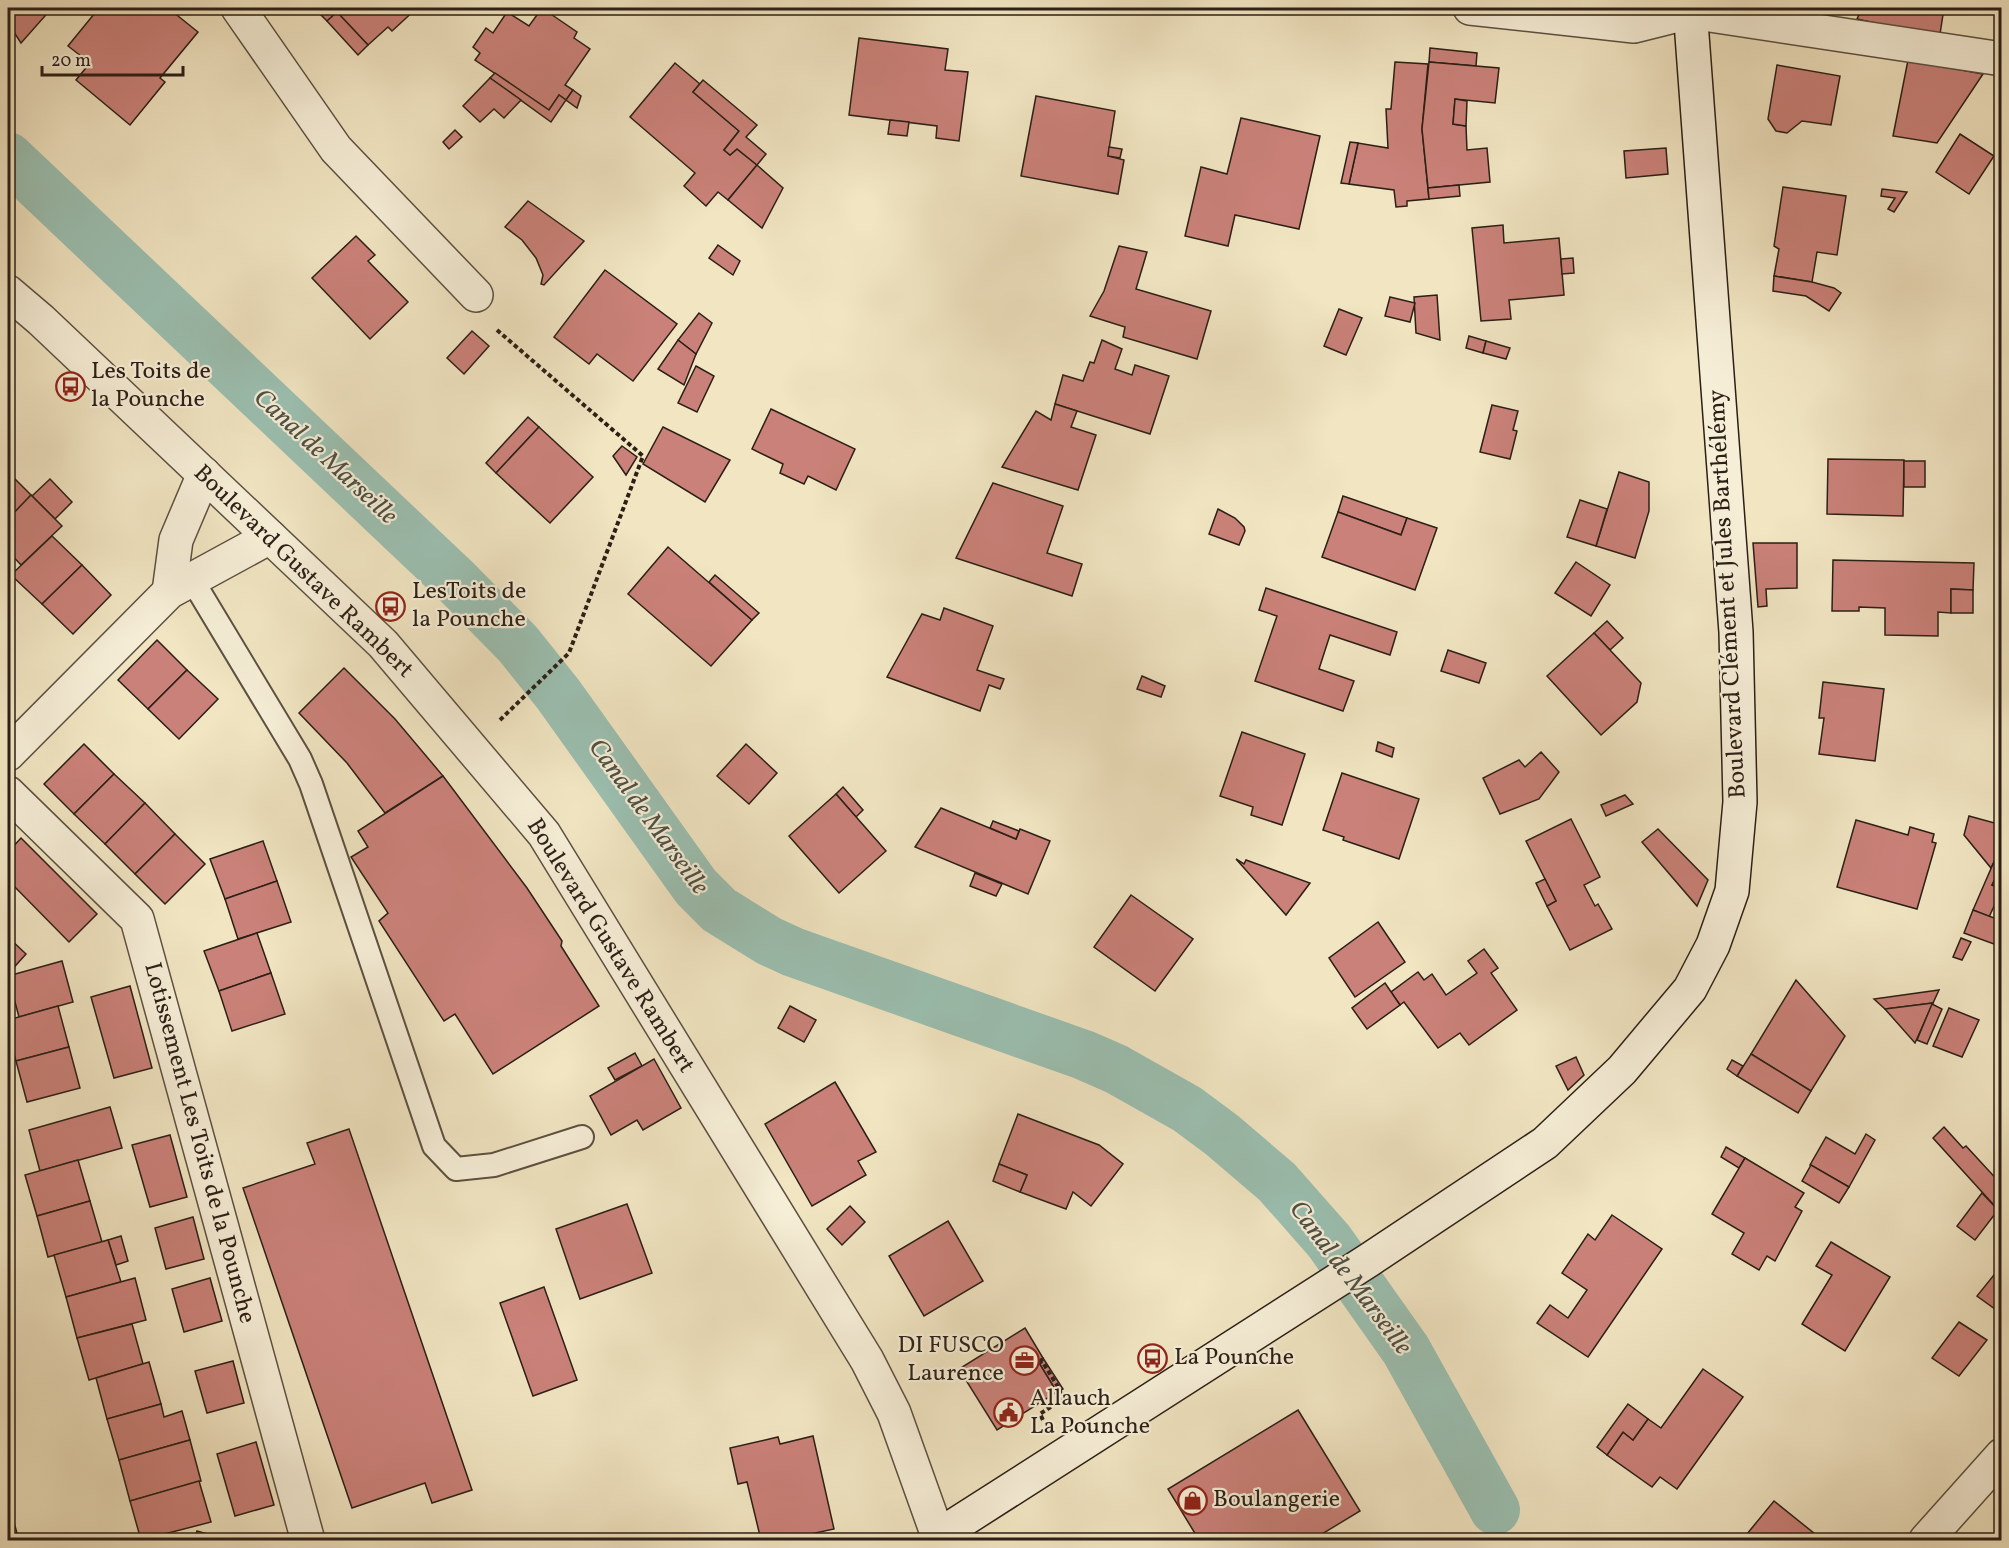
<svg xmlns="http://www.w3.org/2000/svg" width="2009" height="1548" font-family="Vollkorn,serif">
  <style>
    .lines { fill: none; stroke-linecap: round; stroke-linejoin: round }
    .canal { stroke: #9bbfb0; stroke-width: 50 }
    .building { fill: #ca8179; stroke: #2b1f16; stroke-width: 1.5 }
    .lane-casing { stroke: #5c5041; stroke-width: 26 }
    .street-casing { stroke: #5c5041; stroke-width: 36 }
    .secondary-casing { stroke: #2b1f16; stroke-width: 36 }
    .path { stroke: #2b1f16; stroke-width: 4; stroke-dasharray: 4.5 3; stroke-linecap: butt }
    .lane { stroke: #f6eed7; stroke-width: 22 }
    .street { stroke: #f6eed7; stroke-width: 33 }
    .secondary { stroke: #f6eed7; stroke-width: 33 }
    .labels { text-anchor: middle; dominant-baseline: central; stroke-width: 4.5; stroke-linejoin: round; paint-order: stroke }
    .poi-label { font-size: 24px; fill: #2b1f16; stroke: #f6eed7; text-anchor: start }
    .street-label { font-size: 24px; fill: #2b1f16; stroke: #f6eed7 }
    .water-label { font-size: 26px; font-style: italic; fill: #4d4f44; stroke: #f6eed7 }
  </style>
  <rect width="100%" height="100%" fill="#f1e5c2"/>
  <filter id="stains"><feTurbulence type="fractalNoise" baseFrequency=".00333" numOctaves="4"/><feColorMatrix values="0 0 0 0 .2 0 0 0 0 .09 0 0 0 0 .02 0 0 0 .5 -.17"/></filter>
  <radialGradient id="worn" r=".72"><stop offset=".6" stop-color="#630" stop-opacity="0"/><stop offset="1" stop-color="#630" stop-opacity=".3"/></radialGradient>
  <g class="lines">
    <path class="canal" d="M8,157L457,582L518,644L558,694L696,887L719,910L769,941L793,952L1084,1055L1116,1069L1187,1109L1222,1135L1277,1182L1329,1241L1406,1350L1495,1510"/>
  </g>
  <g class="building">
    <path d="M8,8H52L21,43L8,23Z"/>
    <path d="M99,8H168L198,32L160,78L165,82L130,125L76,80L90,63L68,46Z"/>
    <path d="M314,8H417L392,31L388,27L368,45L337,12L327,21Z"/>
    <path d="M542,8L577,32L574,38L590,49L565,85L573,90L566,100L559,95L549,110L475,60L480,53L473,47L486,28L493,33L507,12L529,26Z"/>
    <path d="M1862,8H1944L1940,34L1897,28L1857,19Z"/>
    <path d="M337,12L368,45L358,55L327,21Z"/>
    <path d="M859,38L948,49L945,70L968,72L959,141L936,138L937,126L849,115Z"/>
    <path d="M1430,48L1477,53L1476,66L1429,62Z"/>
    <path d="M1908,60L1983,74L1937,143L1893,136Z"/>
    <path d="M1395,62L1428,64L1422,129L1429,199L1407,201V206L1396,207L1394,190L1349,184L1358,143L1388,148L1386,109H1391Z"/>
    <path d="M1429,62L1499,68L1495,103L1455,99L1453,124L1466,126L1467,150L1487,148L1490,182L1428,188L1422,129Z"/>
    <path d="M675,63L700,84L693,92L739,131L724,150L730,155L737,149L757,165L728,200L718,192L706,206L684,186L695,173L630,117Z"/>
    <path d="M1777,65L1840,76L1831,125L1802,121L1787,133L1776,131L1768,119Z"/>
    <path d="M495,73L549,110L559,95L566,100L551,122L490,78Z"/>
    <path d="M490,78L521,100L504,118L494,109L480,122L463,106Z"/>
    <path d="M703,80L757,125L746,137L766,154L757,165L737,149L730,155L724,150L739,131L693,92Z"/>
    <path d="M573,90L581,96L577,108L566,100Z"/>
    <path d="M1036,96L1115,111L1108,156L1124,160L1118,194L1021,176Z"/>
    <path d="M1455,99L1467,101L1466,126L1453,124Z"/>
    <path d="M1241,118L1320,136L1299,229L1235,215L1228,246L1185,236L1201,167L1227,174Z"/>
    <path d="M890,120L909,122L907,136L888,134Z"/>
    <path d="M455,130L462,137L449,149L443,142Z"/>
    <path d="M1960,134L1994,156L1969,194L1936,172Z"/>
    <path d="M1350,142L1358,143L1349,184L1341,183Z"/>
    <path d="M1109,147L1122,149L1120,158L1108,156Z"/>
    <path d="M1666,148L1668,174L1626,178L1624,151Z"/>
    <path d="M757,165L783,188L762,228L728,200Z"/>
    <path d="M1459,185L1460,196L1429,199L1428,188Z"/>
    <path d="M1783,187L1846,196L1837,255L1817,252L1812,282L1774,276L1779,249L1774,246Z"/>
    <path d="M1882,189L1907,192L1894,212L1888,209L1895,198L1881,196Z"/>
    <path d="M528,201L584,241L544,285L541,284L543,275L536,258L522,240L505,227Z"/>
    <path d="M1503,225L1504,243L1559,238L1564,295L1509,300L1511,319L1481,321L1472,228Z"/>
    <path d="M356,236L375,255L368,261L408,302L370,339L312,278Z"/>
    <path d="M718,245L740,261L733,275L709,258Z"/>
    <path d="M1119,246L1147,252L1136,289L1211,311L1197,359L1123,337L1125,327L1090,316L1104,291Z"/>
    <path d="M1573,258L1574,273L1562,274L1561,259Z"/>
    <path d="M605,270L677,324L633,381L597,354L589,364L554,337Z"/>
    <path d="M1774,276L1812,282L1834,288L1841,293L1829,311L1806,296L1773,291Z"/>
    <path d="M1437,295L1440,340L1416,333L1414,297Z"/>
    <path d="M1390,297L1415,303L1410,322L1385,316Z"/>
    <path d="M1339,309L1362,318L1346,355L1324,346Z"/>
    <path d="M699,313L712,323L696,354L678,340Z"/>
    <path d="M472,331L489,346L464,374L447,358Z"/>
    <path d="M1469,336L1486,341L1483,353L1466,348Z"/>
    <path d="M678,340L696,354L684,385L658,369Z"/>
    <path d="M1102,340L1122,349L1115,369L1132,375L1135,365L1169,376L1150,434L1055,404L1063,375L1083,381L1090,362L1094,363Z"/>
    <path d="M1486,341L1510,348L1506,359L1483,353Z"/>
    <path d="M696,366L714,376L697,412L678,403Z"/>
    <path d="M1055,404L1077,411L1071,427L1096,435L1078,490L1002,467L1036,411L1051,420Z"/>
    <path d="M1492,405L1518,411L1513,430L1517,431L1510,459L1480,452Z"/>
    <path d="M771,409L855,449L836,490L808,476L804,484L780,473L783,464L752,449Z"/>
    <path d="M528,417L539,427L496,473L486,463Z"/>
    <path d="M539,427L593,477L550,523L496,473Z"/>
    <path d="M663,427L730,460L705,502L643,464Z"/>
    <path d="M622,446L637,457L626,475L613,456Z"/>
    <path d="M1828,459L1904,460L1903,516L1827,514Z"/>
    <rect x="1904" y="461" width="21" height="26"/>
    <path d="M8,472L31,495L8,519Z"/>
    <path d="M1619,472L1649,482V511L1635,558L1596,546Z"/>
    <path d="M50,479L72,502L55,519L32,496Z"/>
    <path d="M993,483L1063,506L1047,553L1082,564L1072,596L956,558Z"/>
    <path d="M31,495L62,526L21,565L8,551V519Z"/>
    <path d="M1343,496L1407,518L1401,535L1338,512Z"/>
    <path d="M1580,500L1607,509L1596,546L1567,537Z"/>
    <path d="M1218,509L1235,518L1244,527L1245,531L1239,545L1209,534Z"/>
    <path d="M1338,512L1401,535L1407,518L1437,528L1415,590L1322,557Z"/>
    <path d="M52,536L82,565L42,604L11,575Z"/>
    <path d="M1753,543H1797V588L1766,589L1767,606L1758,607Z"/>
    <path d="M668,547L752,620L711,666L628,594Z"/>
    <path d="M1833,560L1974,563L1973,590L1951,589V613L1938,612V636L1885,635V608L1859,607V611H1832Z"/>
    <path d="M1576,562L1610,585L1591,616L1555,593Z"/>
    <path d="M82,565L111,595L73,634L42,604Z"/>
    <path d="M715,575L759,613L752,620L709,582Z"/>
    <path d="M1266,588L1397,632L1390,655L1330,635L1319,669L1354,681L1343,711L1255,681L1277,616L1259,610Z"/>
    <path d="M1951,589L1973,590V613H1951Z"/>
    <path d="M944,608L993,626L977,670L1004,679L1000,689L989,685L980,711L887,677L922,614L940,620Z"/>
    <path d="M1607,621L1623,638L1610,650L1594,633Z"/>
    <path d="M1594,633L1641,683L1637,702L1601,735L1547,676Z"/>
    <path d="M157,640L187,670L148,709L118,680Z"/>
    <path d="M1448,650L1486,663L1479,683L1441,671Z"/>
    <path d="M344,668L395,719L443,776L385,813L347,763L299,713Z"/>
    <path d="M187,670L218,699L179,739L148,709Z"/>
    <path d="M1142,676L1165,686L1161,697L1137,689Z"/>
    <path d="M1823,682L1884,689L1875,761L1819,754L1824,718H1819Z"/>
    <path d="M1242,732L1305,754L1282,825L1251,815L1253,807L1220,796Z"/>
    <path d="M1378,742L1394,748L1392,757L1376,751Z"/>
    <path d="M84,744L114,774L74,814L44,784Z"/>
    <path d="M746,744L777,773L749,804L717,776Z"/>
    <path d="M1541,752L1559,772L1539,799L1500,814L1483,778L1519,760L1525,767Z"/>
    <path d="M1342,773L1419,799L1399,859L1343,840L1344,837L1323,830Z"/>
    <path d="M114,774L145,803L105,844L74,814Z"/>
    <path d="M443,776L527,888L562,941L561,946L599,1006L493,1074L455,1014L444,1021L379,921L388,913L351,857L368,847L358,831Z"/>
    <path d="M843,787L863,810L856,817L836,794Z"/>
    <path d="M836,794L886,851L839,893L789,836Z"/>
    <path d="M1625,795L1633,804L1606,816L1601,805Z"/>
    <path d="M145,803L175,834L135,874L105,844Z"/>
    <path d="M941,808L1016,839L1020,829L1050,841L1028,894L915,847Z"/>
    <path d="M1969,816L2002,825V845L1991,868L1964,835Z"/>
    <path d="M1571,819L1600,877L1584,885L1595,906L1598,904L1612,929L1570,950L1547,906L1556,901L1526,841Z"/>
    <path d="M1856,820L1908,835L1910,827L1934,834L1932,842L1936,843L1917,909L1837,887Z"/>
    <path d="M993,821L1019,831L1016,839L990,828Z"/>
    <path d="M1658,829L1708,880L1697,906L1642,842Z"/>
    <path d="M175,834L205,864L165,904L135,874Z"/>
    <path d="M21,838L97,914L69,942L8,880V852Z"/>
    <path d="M263,841L277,881L225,899L210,859Z"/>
    <path d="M1236,859L1244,864L1246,860L1310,883L1286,915Z"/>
    <path d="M1993,864L2001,867L1992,885L2002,889L1989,917L1973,910Z"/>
    <path d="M2001,867L2002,868V889L1992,885Z"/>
    <path d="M975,873L1002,884L996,896L970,886Z"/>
    <path d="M1545,879L1556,901L1547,906L1536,883Z"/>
    <path d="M277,881L291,922L238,939L225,899Z"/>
    <path d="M1131,895L1193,939L1155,991L1094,947Z"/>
    <path d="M1973,910L2002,921V947L1964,933Z"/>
    <path d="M1378,922L1405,962L1355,997L1329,958Z"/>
    <path d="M257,933L271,973L219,991L204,951Z"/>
    <path d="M8,937L26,954L8,974Z"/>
    <path d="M1961,938L1971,942L1962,960L1953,957Z"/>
    <path d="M1484,949L1498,968L1491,973L1517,1010L1469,1045L1460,1033L1438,1048L1404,1002L1400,1005L1391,992L1418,972L1424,980L1432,974L1446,995L1477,973L1468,961Z"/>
    <path d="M62,961L73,1002L19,1017L8,976Z"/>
    <path d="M271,973L285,1014L232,1031L219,991Z"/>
    <path d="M1796,980L1845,1036L1811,1091L1751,1054Z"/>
    <path d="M1385,983L1400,1005L1367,1029L1352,1008Z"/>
    <path d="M130,986L152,1068L114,1078L91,997Z"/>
    <path d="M1939,990L1933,1003L1885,1009L1874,999Z"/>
    <path d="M1933,1003L1915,1043L1885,1009Z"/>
    <path d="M1932,1004L1942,1009L1927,1044L1917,1040Z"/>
    <path d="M58,1006L69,1047L16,1061L8,1032V1020Z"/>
    <path d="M790,1006L816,1020L804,1042L778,1028Z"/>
    <path d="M1949,1008L1979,1020L1962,1057L1933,1046Z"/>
    <path d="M69,1047L80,1088L27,1102L16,1061Z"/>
    <path d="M635,1053L642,1066L615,1080L608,1068Z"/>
    <path d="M1751,1054L1811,1091L1798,1113L1737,1076Z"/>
    <path d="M1576,1057L1584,1075L1568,1090L1556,1066Z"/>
    <path d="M654,1059L681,1108L643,1130L637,1120L611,1135L590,1096Z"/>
    <path d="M1732,1060L1743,1066L1737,1076L1727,1069Z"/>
    <path d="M835,1082L876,1152L858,1161L866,1175L812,1206L765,1124Z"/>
    <path d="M110,1107L122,1148L40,1171L29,1130Z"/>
    <path d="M1018,1114L1099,1145L1123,1164L1091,1206L1073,1192L1066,1209L1020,1192L1027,1175L999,1164Z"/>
    <path d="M1944,1127L1963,1148L1966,1146L2002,1185V1214L1933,1138Z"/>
    <path d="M349,1129L472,1490L432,1503L425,1483L352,1508L243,1188L315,1164L307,1143Z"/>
    <path d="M1866,1134L1875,1140L1849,1187L1810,1165L1826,1137L1855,1154Z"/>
    <path d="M170,1135L187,1197L150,1207L132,1145Z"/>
    <path d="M1726,1147L1745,1158L1739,1168L1721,1157Z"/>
    <path d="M1745,1158L1804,1193L1795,1207L1802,1211L1775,1261L1767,1256L1759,1270L1732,1254L1744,1233L1712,1214Z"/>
    <path d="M78,1160L90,1201L37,1216L25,1175Z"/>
    <path d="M999,1164L1027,1175L1020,1192L993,1181Z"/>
    <path d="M1811,1165L1849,1187L1839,1203L1802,1181Z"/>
    <path d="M1982,1193L1998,1210L1975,1240L1957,1226Z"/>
    <path d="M90,1201L102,1242L48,1257L37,1216Z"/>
    <path d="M627,1204L652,1273L580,1299L556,1229Z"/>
    <path d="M850,1206L865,1222L842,1245L827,1229Z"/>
    <path d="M1612,1215L1662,1249L1588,1357L1537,1323L1550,1305L1568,1318L1587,1290L1562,1273L1588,1234L1595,1240Z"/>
    <path d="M193,1217L204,1259L166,1269L155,1228Z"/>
    <path d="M948,1221L983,1281L924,1316L889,1256Z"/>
    <path d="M121,1236L128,1261L116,1265L108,1240Z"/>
    <path d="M108,1240L121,1282L66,1297L54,1255Z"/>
    <path d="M1831,1242L1890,1277L1845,1351L1802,1324L1832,1275L1816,1266Z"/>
    <path d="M2002,1265V1314L1977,1296Z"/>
    <path d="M135,1278L146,1320L77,1338L66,1297Z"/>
    <path d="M210,1278L222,1321L184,1332L172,1289Z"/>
    <path d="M544,1287L577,1380L533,1396L500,1303Z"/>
    <path d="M1959,1322L1987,1340L1959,1376L1932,1358Z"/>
    <path d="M132,1324L143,1364L89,1380L77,1338Z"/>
    <path d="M1025,1328L1043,1358L1038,1361L1057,1392L997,1430L959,1369Z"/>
    <path d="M1043,1358L1063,1389L1057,1392L1038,1361Z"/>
    <path d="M233,1361L244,1403L207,1413L195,1371Z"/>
    <path d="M149,1362L161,1404L107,1419L96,1378Z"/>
    <path d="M1703,1369L1743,1397L1677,1489L1660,1477L1652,1487L1607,1455L1623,1432L1633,1440L1648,1419L1661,1428Z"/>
    <path d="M161,1404L164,1417L182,1411L190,1440L119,1460L107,1419Z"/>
    <path d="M1628,1404L1648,1419L1633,1440L1623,1432L1607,1455L1597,1447Z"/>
    <path d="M1298,1410L1360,1511L1312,1540H1199L1168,1489Z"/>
    <path d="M813,1436L834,1529L783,1540H761L747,1482L738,1484L730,1448L778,1437L780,1444Z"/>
    <path d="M190,1440L201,1481L130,1501L119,1460Z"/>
    <path d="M256,1442L274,1505L235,1516L217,1454Z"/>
    <path d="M199,1481L211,1522L141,1540L130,1501Z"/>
    <path d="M1774,1501L1820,1538L1817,1540H1742Z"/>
    <path d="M11,1512L19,1540H8V1513Z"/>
    <path d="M197,1531L228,1540H194Z"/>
  </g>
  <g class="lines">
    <defs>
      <path id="lane" d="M191,578L300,759L311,784L434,1146L456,1169L494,1165L582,1137"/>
      <g id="street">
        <path d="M238,8L336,149L476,295"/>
        <path d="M1470,8L1634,26L1690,12L2002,59"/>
        <path d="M8,292L41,320L383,644L544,834L867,1360L894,1413L938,1536L946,1540"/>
        <path d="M169,592L176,540L204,474"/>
        <path d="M8,754L169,592L270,537"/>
        <path d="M8,793L137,919L307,1537L306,1540"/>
        <path d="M1926,1540L2002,1455"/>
      </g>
      <path id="secondary" d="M938,1540V1536L1369,1260L1545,1143L1622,1070L1690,989L1713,945L1732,891L1740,802L1736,632L1690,8"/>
    </defs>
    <use href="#lane" class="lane-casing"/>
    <use href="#street" class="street-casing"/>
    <use href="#secondary" class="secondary-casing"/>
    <g class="path">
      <path d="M497,330L643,456L569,653L500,720"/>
      <path d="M1039,1363L1042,1361L1060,1390L1061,1400L1040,1414L1043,1420"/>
    </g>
    <use href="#lane" class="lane"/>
    <use href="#street" class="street"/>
    <use href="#secondary" class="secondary"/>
  </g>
  <defs>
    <symbol id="bus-ring" viewBox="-11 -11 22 22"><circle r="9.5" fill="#f6eed7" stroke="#8f2418" stroke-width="1.5"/><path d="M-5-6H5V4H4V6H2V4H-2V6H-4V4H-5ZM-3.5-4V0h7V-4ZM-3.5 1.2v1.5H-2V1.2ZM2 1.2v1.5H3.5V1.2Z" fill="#8f2418"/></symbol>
    <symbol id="office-ring" viewBox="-11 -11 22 22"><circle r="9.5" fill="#f6eed7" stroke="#8f2418" stroke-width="1.5"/><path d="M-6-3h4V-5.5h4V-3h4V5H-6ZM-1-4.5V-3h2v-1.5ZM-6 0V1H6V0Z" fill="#8f2418"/></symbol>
    <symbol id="civic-ring" viewBox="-11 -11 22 22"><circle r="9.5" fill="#f6eed7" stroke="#8f2418" stroke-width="1.5"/><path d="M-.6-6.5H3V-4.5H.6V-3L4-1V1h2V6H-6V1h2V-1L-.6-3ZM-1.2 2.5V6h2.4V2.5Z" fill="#8f2418"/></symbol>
    <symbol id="shop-ring" viewBox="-11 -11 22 22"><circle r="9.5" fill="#f6eed7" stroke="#8f2418" stroke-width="1.5"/><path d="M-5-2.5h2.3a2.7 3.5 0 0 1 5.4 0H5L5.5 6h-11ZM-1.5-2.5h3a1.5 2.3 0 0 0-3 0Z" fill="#8f2418"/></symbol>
  </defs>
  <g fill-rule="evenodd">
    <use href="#bus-ring" x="54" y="370" width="33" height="33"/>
    <use href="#bus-ring" x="374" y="590" width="33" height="33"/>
    <use href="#bus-ring" x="1136" y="1342" width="33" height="33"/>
    <use href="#office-ring" x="1008" y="1344" width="33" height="33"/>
    <use href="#civic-ring" x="992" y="1396" width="33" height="33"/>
    <use href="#shop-ring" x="1176" y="1484" width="33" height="33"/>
  </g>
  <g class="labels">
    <g class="poi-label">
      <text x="91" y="372">Les Toits de<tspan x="91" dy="28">la Pounche</tspan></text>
      <text x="412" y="592">LesToits de<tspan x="412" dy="28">la Pounche</tspan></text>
      <text x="1004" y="1346" text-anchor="end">DI FUSCO<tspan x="1004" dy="28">Laurence</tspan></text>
      <text x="1174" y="1358">La Pounche</text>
      <text x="1030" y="1399">Allauch<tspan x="1030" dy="28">La Pounche</tspan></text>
      <text x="1213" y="1500">Boulangerie</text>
    </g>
    <g class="street-label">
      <text transform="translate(303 572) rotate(44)">Boulevard Gustave Rambert</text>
      <text transform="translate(1728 594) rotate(-93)">Boulevard Clément et Jules Barthélémy</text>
      <text transform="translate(610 946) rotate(58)">Boulevard Gustave Rambert</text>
      <text transform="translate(199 1143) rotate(75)">Lotissement Les Toits de la Pounche</text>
    </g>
    <g class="water-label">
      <text transform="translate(325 457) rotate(43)">Canal de Marseille</text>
      <text transform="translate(648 817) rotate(54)">Canal de Marseille</text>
      <text transform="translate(1350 1278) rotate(53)">Canal de Marseille</text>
    </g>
  </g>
  <rect width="2009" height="1548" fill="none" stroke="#f1e5c2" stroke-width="30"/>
  <rect x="9" y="9" width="1991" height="1530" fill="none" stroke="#2b1f16" stroke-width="3"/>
  <rect x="15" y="15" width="1979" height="1518" fill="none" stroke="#2b1f16" stroke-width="1.5"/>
  <path d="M42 66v9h141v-9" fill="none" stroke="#2b1f16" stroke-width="3"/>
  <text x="51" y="66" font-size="18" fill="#2b1f16" stroke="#f6eed7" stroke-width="4.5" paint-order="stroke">20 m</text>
  <rect width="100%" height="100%" filter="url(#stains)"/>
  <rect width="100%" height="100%" fill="url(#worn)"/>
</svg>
